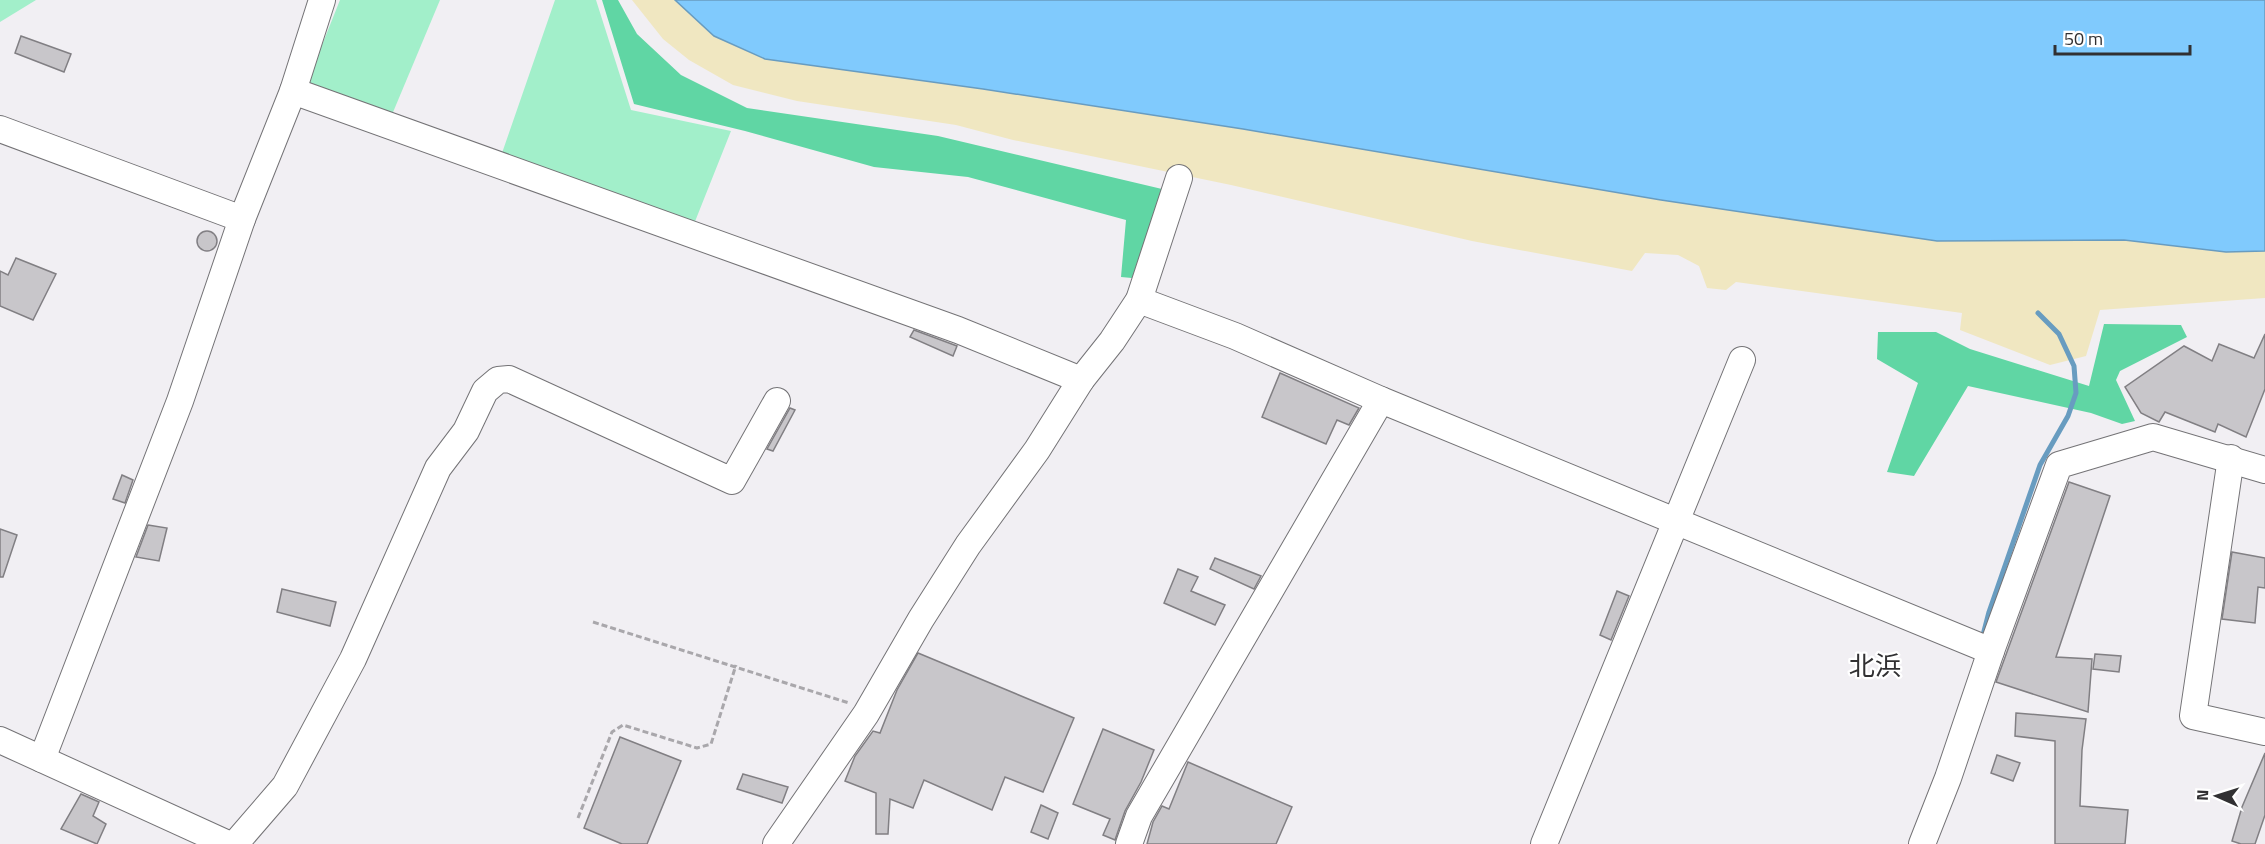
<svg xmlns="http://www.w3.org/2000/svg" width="2265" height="844" font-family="'Titillium Web','Noto Sans JP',sans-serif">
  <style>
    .green { fill: #a2efca }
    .forest { fill: #60d6a4 }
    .sand { fill: #f0e7c1 }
    .water { fill: #80cafd; stroke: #689cc0; stroke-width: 1.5 }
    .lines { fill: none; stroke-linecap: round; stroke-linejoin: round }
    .stream { stroke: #689cc0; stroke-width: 5 }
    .building { fill: #c8c6ca; stroke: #817f83; stroke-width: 1.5 }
    .minor-casing { stroke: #747376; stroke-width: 28 }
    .path { stroke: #a9a7ab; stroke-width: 3; stroke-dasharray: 6 3; stroke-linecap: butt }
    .minor { stroke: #fff; stroke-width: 26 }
    .labels { text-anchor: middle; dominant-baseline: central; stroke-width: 4.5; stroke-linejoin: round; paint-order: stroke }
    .quarter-label { font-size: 26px; fill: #313032; stroke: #fff }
  </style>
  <rect width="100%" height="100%" fill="#f1eff3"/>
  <g class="green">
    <path d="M0,0H36L0,22Z"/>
    <path d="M340,0H440L391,117L306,85Z"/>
    <path d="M555,0H596L631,110L731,131L694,224L502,153Z"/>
  </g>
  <g class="forest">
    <path d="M602,0H618L637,34L681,75L747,108L938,136L1162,189L1132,278L1121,277L1126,220L968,177L874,167L745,131L634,104Z"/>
    <path d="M2104,324L2181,325L2187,337L2120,371L2116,380L2135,421L2122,424L2091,413L1968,386L1914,476L1887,472L1918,383L1877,359L1878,332H1936L1970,349L2089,386Z"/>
  </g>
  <path class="sand" d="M632,0H675L714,36L765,59L983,89L1243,129L1661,200L1937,241L2124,240L2226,252L2265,251V298L2100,310L2086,356L2050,365L1960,330L1962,313L1736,282L1726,290L1707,288L1699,266L1678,255L1645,253L1632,271L1472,241L1231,185L1013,140L956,125L797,101L733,85L689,60L663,39Z"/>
  <path class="water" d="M675,0H2265V251L2226,252L2124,240L1937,241L1661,200L1243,129L983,89L765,59L714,36Z"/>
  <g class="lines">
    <path class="stream" d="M1982,639L1989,612L2040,465L2068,416L2076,393L2074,366L2059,334L2038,313"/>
  </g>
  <g class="building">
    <path d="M21,36L71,54L64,72L15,53Z"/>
    <circle cx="207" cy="241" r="10"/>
    <path d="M16,258L56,274L33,320L0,306V271L8,275Z"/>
    <path d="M914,330L957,346L953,356L910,337Z"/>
    <path d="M2265,334V389L2246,437L2218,424L2215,432L2165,412L2159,422L2141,413L2125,387L2184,346L2212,361L2219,344L2254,358Z"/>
    <path d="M1280,373L1359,408L1349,425L1337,420L1326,444L1262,417Z"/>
    <path d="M790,408L795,410L773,451L767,449Z"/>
    <path d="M122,475L133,480L125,503L113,499Z"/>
    <path d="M2069,482L2110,496L2056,657L2092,659L2088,712L1996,682Z"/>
    <path d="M148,525L167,528L159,561L136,557Z"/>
    <path d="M0,529L17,535L3,577H0Z"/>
    <path d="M2232,552L2265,558V588L2258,587L2255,623L2222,619Z"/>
    <path d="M1215,558L1261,576L1254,589L1210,569Z"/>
    <path d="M1178,569L1198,577L1191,591L1225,605L1215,625L1164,603Z"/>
    <path d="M282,589L336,602L330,626L277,612Z"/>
    <path d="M1617,591L1629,596L1611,640L1600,635Z"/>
    <path d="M918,653L1074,718L1043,792L1005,777L992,810L924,780L913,808L890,799L888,834H876V793L845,781L855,756L873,731L880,733L897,690Z"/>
    <path d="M2095,654L2121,656L2119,672L2093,669Z"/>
    <path d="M2016,713L2086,719L2082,750L2080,806L2128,810L2125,844H2055V741L2015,736Z"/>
    <path d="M1103,729L1154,750L1141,782L1125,811L1115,840L1103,835L1110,819L1073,804Z"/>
    <path d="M620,737L681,761L647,844H622L584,828Z"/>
    <path d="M2265,753V815L2255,844H2241L2232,841L2242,807Z"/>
    <path d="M1997,755L2020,763L2013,781L1991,773Z"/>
    <path d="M1188,762L1292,807L1276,844H1147L1153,822L1162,806L1169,809Z"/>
    <path d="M743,774L788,787L782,803L737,789Z"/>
    <path d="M81,794L99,802L93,816L106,824L97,844L61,829Z"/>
    <path d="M1041,805L1058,813L1048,839L1031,832Z"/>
  </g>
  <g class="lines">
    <defs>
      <g id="minor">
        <path d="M293,91L958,330L1081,380"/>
        <path d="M0,129L242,219"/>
        <path d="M1139,300L1235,336L1381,400L1991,651"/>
        <path d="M2231,458L2193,716L2265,732"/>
        <path d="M0,740L228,844"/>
        <path d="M42,759L180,401L242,219L293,91L322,0"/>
        <path d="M235,844L285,786L353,659L438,468L466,431L485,391L498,380L509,379L732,481L777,401"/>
        <path d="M776,844L866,714L921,619L968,545L1037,450L1081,380L1112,341L1139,300L1179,178"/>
        <path d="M1129,844L1139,816L1381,400"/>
        <path d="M1544,844L1742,360"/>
        <path d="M1922,844L1948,778L1991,651L2059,465L2153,437L2265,470"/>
      </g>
    </defs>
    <use href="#minor" class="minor-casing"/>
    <g class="path">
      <path d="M593,622L849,703"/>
      <path d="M578,818L612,732L623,725L697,748L711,744L736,665"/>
    </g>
    <use href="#minor" class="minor"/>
  </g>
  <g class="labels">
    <g class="quarter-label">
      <text x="1875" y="665">北浜</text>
    </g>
  </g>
  <g transform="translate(2217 796) rotate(273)" stroke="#ffffff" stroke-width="4.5" paint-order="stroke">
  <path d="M0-4.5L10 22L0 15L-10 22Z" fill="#313032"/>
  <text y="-9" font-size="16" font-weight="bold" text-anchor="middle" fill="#313032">N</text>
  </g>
  <path d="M2055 45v9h135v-9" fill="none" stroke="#313032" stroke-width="3"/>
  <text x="2064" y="45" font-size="18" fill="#313032" stroke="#ffffff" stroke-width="4.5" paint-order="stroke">50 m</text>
</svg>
